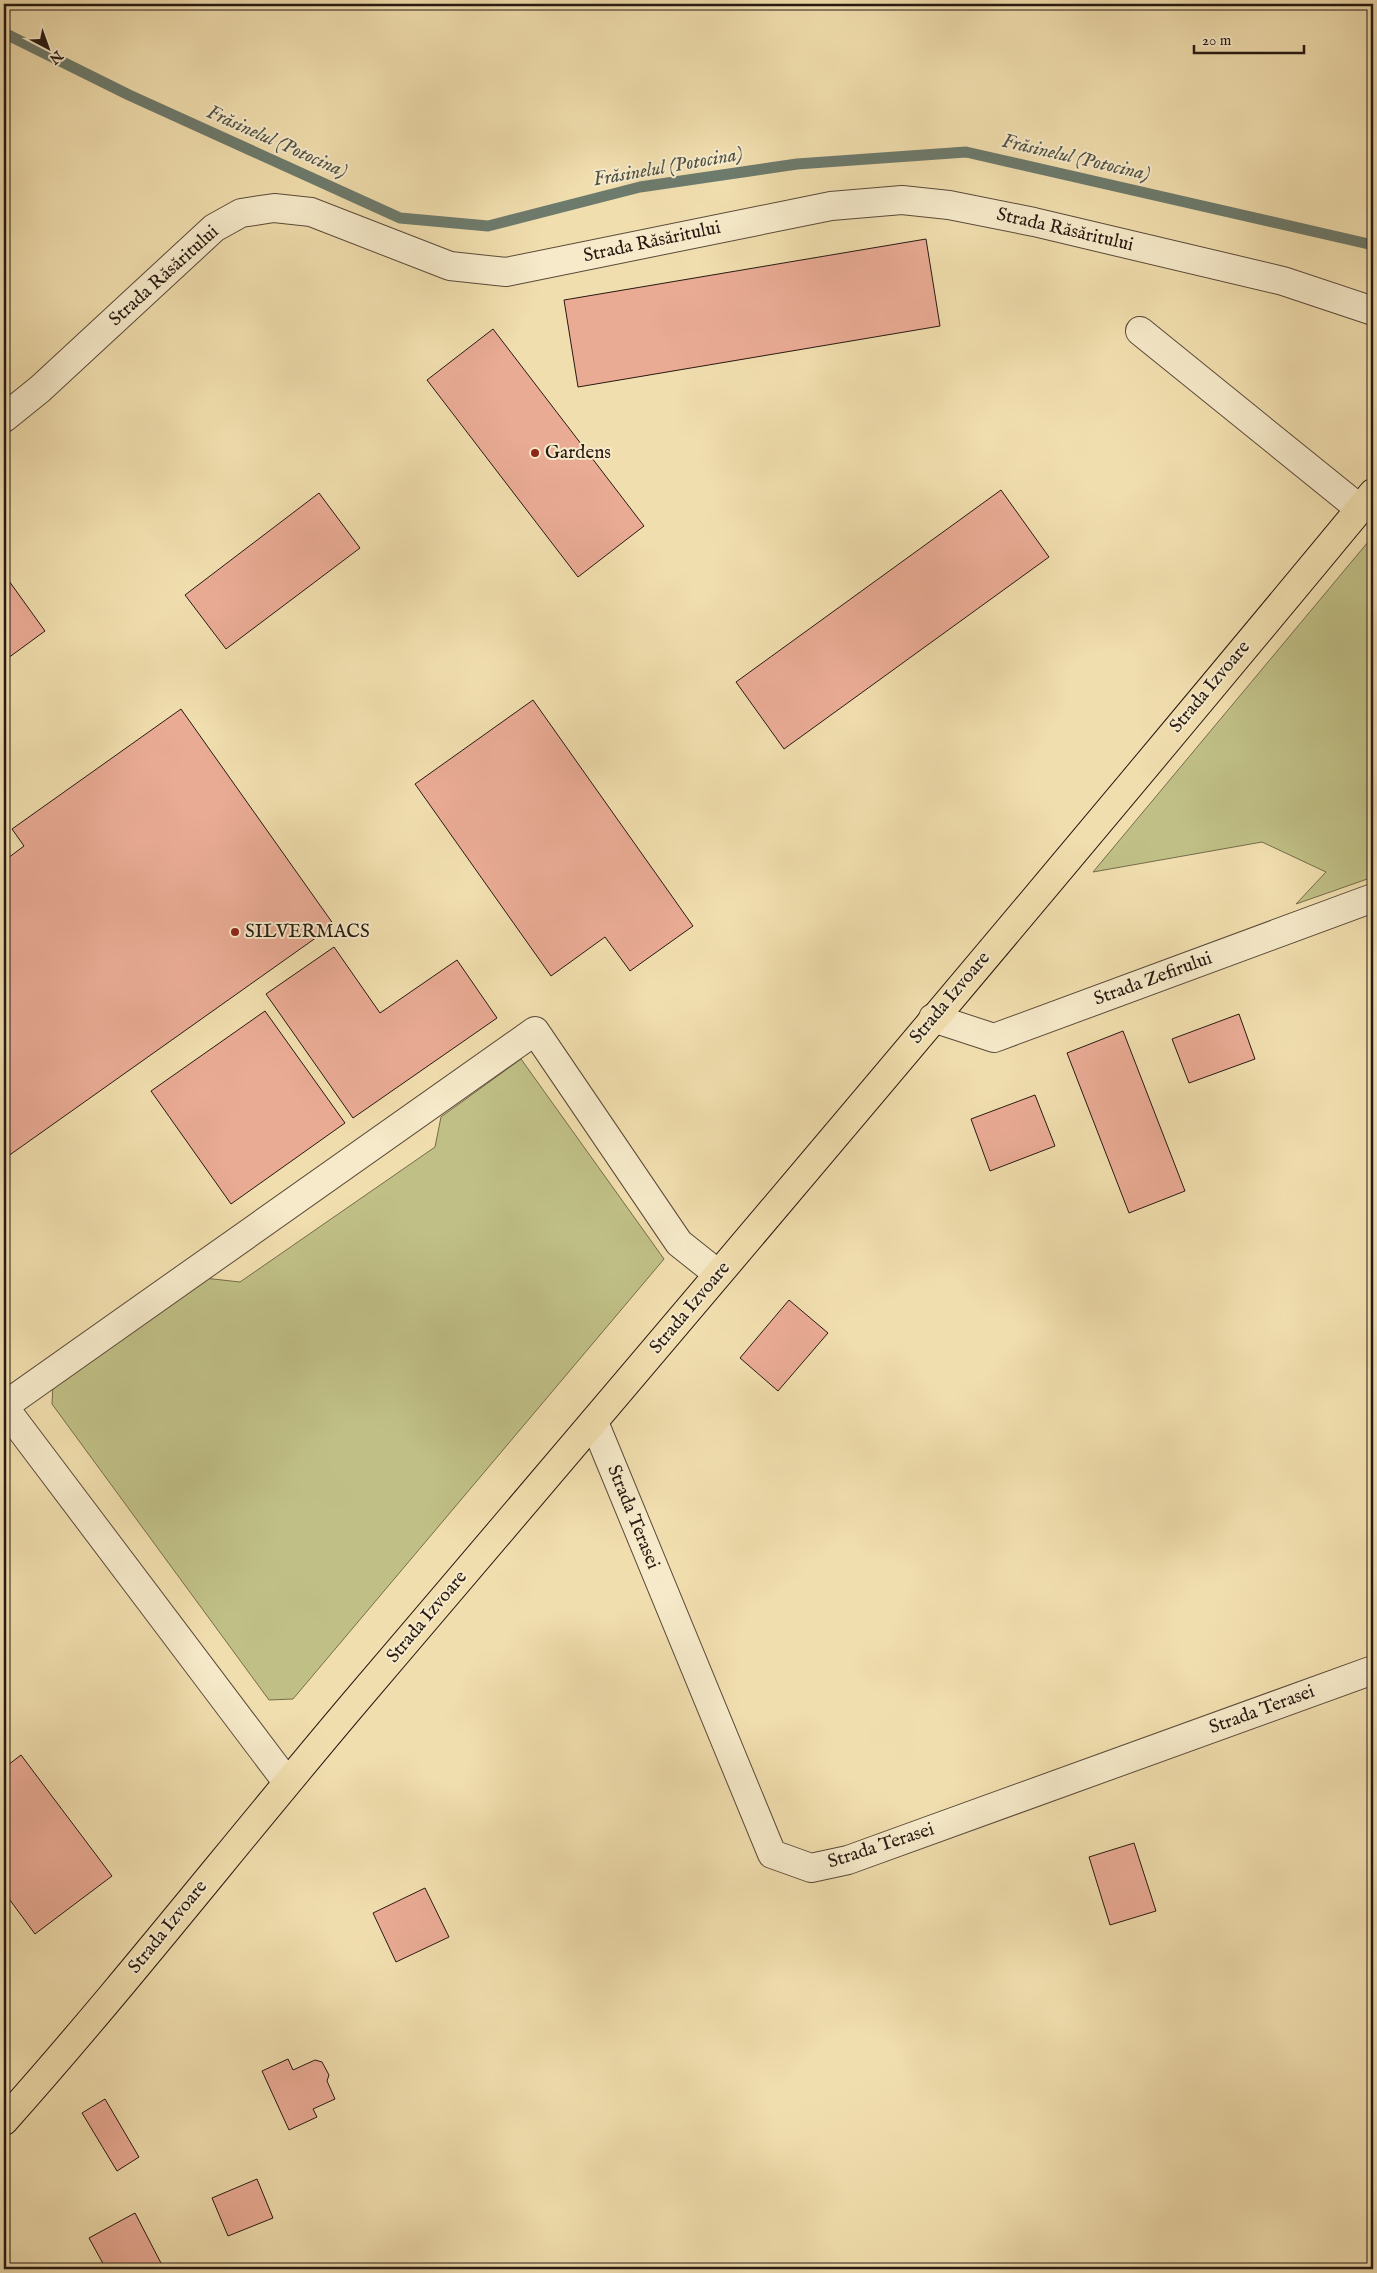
<svg xmlns="http://www.w3.org/2000/svg" width="1377" height="2273" font-family="'IM FELL English',serif">
  <style>
    .green { fill: #c0c086; stroke: #746c4c }
    .lines { fill: none; stroke-linecap: round; stroke-linejoin: round }
    .stream { stroke: #6d7b6d; stroke-width: 11 }
    .building { fill: #eaab95; stroke: #271912 }
    .minor-casing { stroke: #5a4a39; stroke-width: 30 }
    .major-casing { stroke: #271912; stroke-width: 30 }
    .minor { stroke: #f6eaca; stroke-width: 28 }
    .major { stroke: #f1deae; stroke-width: 28 }
    .poi-dot { fill: #8f2418; stroke: #f6eaca; stroke-width: 2 }
    .labels { text-anchor: middle; dominant-baseline: central; stroke-width: 4; stroke-linejoin: round; paint-order: stroke }
    .street-label { font-size: 19px; fill: #271912; stroke: #f6eaca }
    .poi-label { font-size: 19px; fill: #271912; stroke: #f6eaca; text-anchor: start }
    .water-label { font-size: 20px; font-style: italic; fill: #505247; stroke: #f6eaca }
  </style>
  <rect width="100%" height="100%" fill="#f1deae"/>
  <filter id="stains"><feTurbulence type="fractalNoise" baseFrequency=".004" numOctaves="4"/><feColorMatrix values="0 0 0 0 .2 0 0 0 0 .09 0 0 0 0 .02 0 0 0 .5 -.17"/></filter>
  <radialGradient id="worn" r=".72"><stop offset=".6" stop-color="#630" stop-opacity="0"/><stop offset="1" stop-color="#630" stop-opacity=".3"/></radialGradient>
  <g class="green">
    <path d="M1373,536V877L1296,904L1326,872L1262,842L1093,872Z"/>
    <path d="M521,1059L664,1259L293,1699L269,1700L52,1404L53,1385L204,1278L240,1282L435,1147L441,1117Z"/>
  </g>
  <g class="lines">
    <path class="stream" d="M4,33L129,95L400,218L488,226L640,187L797,164L966,152L1373,245"/>
  </g>
  <g class="building">
    <path d="M926,239L940,326L578,387L564,300Z"/>
    <path d="M493,329L644,526L578,577L427,380Z"/>
    <path d="M1001,490L1049,557L784,749L736,682Z"/>
    <path d="M319,493L360,548L226,649L185,595Z"/>
    <path d="M4,574L45,631L4,661Z"/>
    <path d="M533,700L693,926L630,971L605,937L551,976L415,784Z"/>
    <path d="M181,709L334,925L4,1159V861L24,846L12,829Z"/>
    <path d="M334,947L380,1013L457,960L497,1018L353,1118L266,994Z"/>
    <path d="M265,1011L345,1123L231,1204L151,1091Z"/>
    <path d="M1239,1014L1255,1059L1189,1083L1172,1039Z"/>
    <path d="M1123,1031L1185,1191L1129,1213L1067,1053Z"/>
    <path d="M1035,1095L1055,1146L990,1171L971,1119Z"/>
    <path d="M789,1300L828,1333L778,1391L740,1358Z"/>
    <path d="M21,1755L112,1876L35,1934L4,1892V1768Z"/>
    <path d="M1134,1843L1156,1911L1110,1925L1089,1857Z"/>
    <path d="M425,1888L449,1937L396,1962L373,1913Z"/>
    <path d="M288,2059L293,2070L315,2060L322,2062L329,2075L327,2081L335,2099L313,2109L317,2117L289,2130L262,2071Z"/>
    <path d="M105,2099L139,2157L117,2171L82,2113Z"/>
    <path d="M257,2179L273,2218L228,2236L212,2198Z"/>
    <path d="M135,2213L162,2265L155,2269H106L89,2238Z"/>
  </g>
  <g class="lines">
    <defs>
      <g id="minor">
        <path d="M1140,331L1360,509"/>
        <path d="M4,418L40,389L214,228L241,213L274,208L311,212L450,266L506,272L831,206L902,200L949,205L1034,222L1283,281L1373,311"/>
        <path d="M933,1018L994,1038L1373,898"/>
        <path d="M4,1406L535,1031L679,1243L718,1274"/>
        <path d="M4,1407L287,1782"/>
        <path d="M594,1422L772,1854L811,1868L848,1860L1373,1670"/>
      </g>
      <path id="major" d="M4,2121C127,1983 241,1836 361,1695C701,1296 1039,897 1373,493"/>
    </defs>
    <use href="#minor" class="minor-casing"/>
    <use href="#major" class="major-casing"/>
    <use href="#minor" class="minor"/>
    <use href="#major" class="major"/>
  </g>
  <g class="poi-dot">
    <circle cx="535" cy="453" r="5"/>
    <circle cx="235" cy="932" r="5"/>
  </g>
  <g class="labels">
    <g class="street-label">
      <text transform="translate(1065 230) rotate(13)">Strada Răsăritului</text>
      <text transform="translate(652 242) rotate(-12)">Strada Răsăritului</text>
      <text transform="translate(164 276) rotate(-42)">Strada Răsăritului</text>
      <text transform="translate(1210 687) rotate(-50)">Strada Izvoare</text>
      <text transform="translate(1153 979) rotate(-20)">Strada Zefirului</text>
      <text transform="translate(950 998) rotate(-50)">Strada Izvoare</text>
      <text transform="translate(690 1308) rotate(-50)">Strada Izvoare</text>
      <text transform="translate(633 1517) rotate(68)">Strada Terasei</text>
      <text transform="translate(427 1617) rotate(-50)">Strada Izvoare</text>
      <text transform="translate(1262 1710) rotate(-20)">Strada Terasei</text>
      <text transform="translate(881 1846) rotate(-18)">Strada Terasei</text>
      <text transform="translate(168 1927) rotate(-51)">Strada Izvoare</text>
    </g>
    <g class="poi-label">
      <text x="545" y="453">Gardens</text>
      <text x="245" y="932">SILVERMACS</text>
    </g>
    <g class="water-label">
      <text transform="translate(277 142) rotate(24)">Frăsinelul (Potocina)</text>
      <text transform="translate(1076 158) rotate(13)">Frăsinelul (Potocina)</text>
      <text transform="translate(668 167) rotate(-10)">Frăsinelul (Potocina)</text>
    </g>
  </g>
  <rect width="1377" height="2273" fill="none" stroke="#f1deae" stroke-width="20"/>
  <rect x="5" y="5" width="1367" height="2263" fill="none" stroke="#271912" stroke-width="2.5"/>
  <rect x="10" y="10" width="1357" height="2253" fill="none" stroke="#271912"/>
  <g transform="translate(48 48) rotate(139)" stroke="#f6eaca" stroke-width="4" paint-order="stroke">
  <path d="M0-4L9 19L0 12L-9 19Z" fill="#271912"/>
  <text y="-8" font-size="14" font-weight="bold" text-anchor="middle" fill="#271912">N</text>
  </g>
  <path d="M1194 45v8h110v-8" fill="none" stroke="#271912" stroke-width="2.5"/>
  <text x="1202" y="45" font-size="15" fill="#271912" stroke="#f6eaca" stroke-width="4" paint-order="stroke">20 m</text>
  <rect width="100%" height="100%" filter="url(#stains)"/>
  <rect width="100%" height="100%" fill="url(#worn)"/>
</svg>
